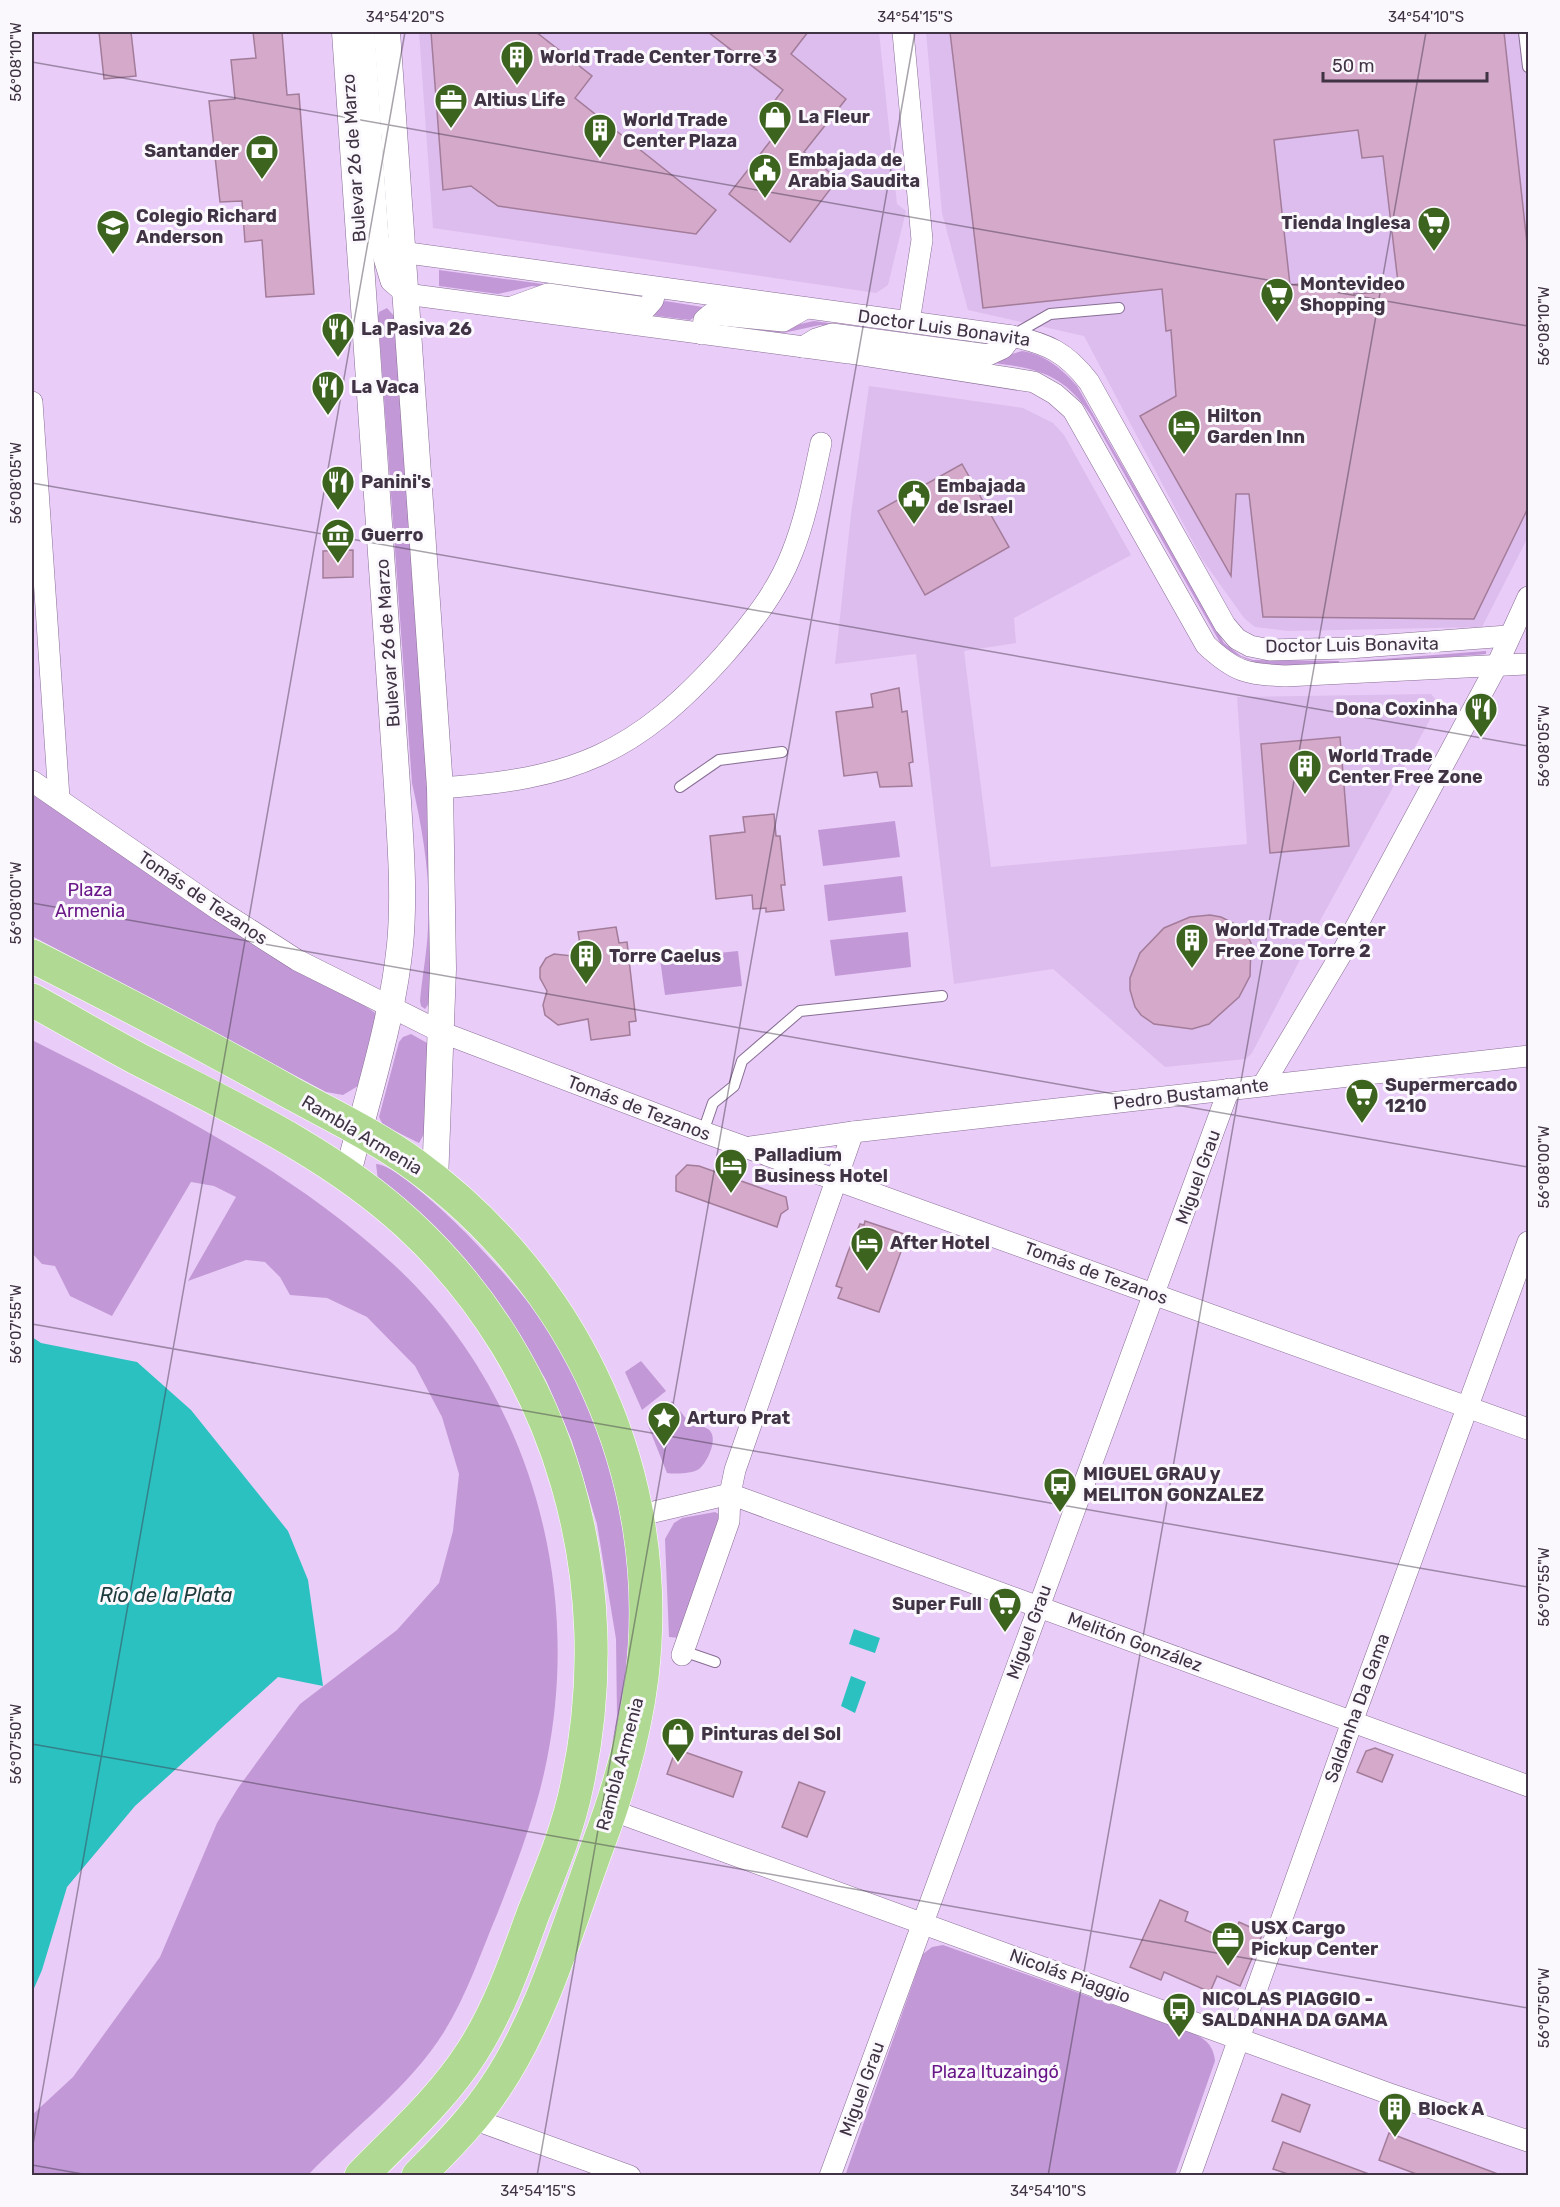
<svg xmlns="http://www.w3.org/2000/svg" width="1560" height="2207" font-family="Rubik,sans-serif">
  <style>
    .built { fill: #ddbded }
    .green { fill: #c299d6 }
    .water { fill: #2cc1c1 }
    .building { fill: #d4a9ca; stroke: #a37c9a; stroke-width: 1.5; fill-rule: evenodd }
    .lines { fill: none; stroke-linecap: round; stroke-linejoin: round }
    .service-casing { stroke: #886e95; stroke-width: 12 }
    .minor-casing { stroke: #886e95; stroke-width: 22 }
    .tertiary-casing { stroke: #886e95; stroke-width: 27 }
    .primary-casing { stroke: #fff; stroke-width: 34 }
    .service { stroke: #fff; stroke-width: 10 }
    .minor { stroke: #fff; stroke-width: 21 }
    .tertiary { stroke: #fff; stroke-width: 26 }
    .primary { stroke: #b0da93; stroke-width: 33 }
    .ticks { fill: none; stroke: #3f3344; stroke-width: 1.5; stroke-opacity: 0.45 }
    .labels { text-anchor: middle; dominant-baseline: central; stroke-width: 6; stroke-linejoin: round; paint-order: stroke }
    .poi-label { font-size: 18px; font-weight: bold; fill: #3f3344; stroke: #fbf8fd; text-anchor: start }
    .street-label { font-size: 18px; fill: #3f3344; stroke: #fbf8fd }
    .park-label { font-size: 18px; fill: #691688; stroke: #fbf8fd }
    .water-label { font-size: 20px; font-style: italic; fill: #1d3b3b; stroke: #fbf8fd }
    .neatline { fill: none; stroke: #3f3344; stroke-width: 2 }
    .ticks-label { font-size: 15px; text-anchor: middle; fill: #3f3344 }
  </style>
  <rect width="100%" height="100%" fill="#e9ccf7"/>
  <g class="built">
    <path d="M419,32H879L897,204L906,211L888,285L876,293L433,228Z"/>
    <path d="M926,32H1528V537L1482,627L1288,631L1255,627L1244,618L1202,559L1084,336L968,310L942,213Z"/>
    <path d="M869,386L1023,408L1053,423L1064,435L1131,555L1014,618L1016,643L964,651L991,867L1247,844L1237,697L1431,694L1439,703L1321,919L1252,1053L1246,1059L1165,1067L1053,969L954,984L916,654L835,664L851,514Z"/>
  </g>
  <g class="green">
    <path d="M439,270L638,297V300L532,286L498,294L439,286Z"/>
    <path d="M665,301L709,308L690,320L642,314Z"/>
    <path d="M387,308L394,316L432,835L430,1002L425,1009L421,1006L420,1001C422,977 427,953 428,928C431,878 423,832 412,783L378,316L379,312Z"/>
    <path d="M814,321L979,344V347L820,325L783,333L717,324L783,328Z"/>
    <path d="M1022,351C1045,354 1063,370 1077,386L1224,643L1241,656L1253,660L1339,661V664C1296,664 1259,673 1222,646L1092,417C1063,372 1036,368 985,362Z"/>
    <path d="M1486,651V654L1358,664L1356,661Z"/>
    <path d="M32,789L374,1012L378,1018L358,1086L343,1095L326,1092L32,936Z"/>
    <path d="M895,821L900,857L823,866L818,830Z"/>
    <path d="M902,876L906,912L828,921L824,885Z"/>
    <path d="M908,932L911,967L835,976L830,940Z"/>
    <path d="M738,951L742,986L665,995L660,959Z"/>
    <path d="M411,1034L429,1044L424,1134L419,1143L383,1125L379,1117L399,1042L403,1037Z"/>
    <path d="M32,1040C159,1104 286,1166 392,1263C527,1386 583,1581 547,1759C537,1811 517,1863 498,1912C481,1952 467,1995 444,2032C409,2088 353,2128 308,2175H32V2115L73,2077L160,1957L217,1823L238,1788L287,1721L300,1704L397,1630L439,1583L453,1531L459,1474L442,1417L415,1366L367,1317L327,1298L290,1295L280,1277L265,1262L246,1260L188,1281L236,1197L214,1186L191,1182L112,1316L70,1296L55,1266L42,1264L32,1253Z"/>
    <path d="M376,1164C396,1165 450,1217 465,1232C495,1263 524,1294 548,1329C612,1427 641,1551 631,1667C628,1703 615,1739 607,1774L617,1716L616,1639L597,1524L572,1441L546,1380L509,1320L378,1180Z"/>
    <path d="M641,1361L666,1391L642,1410L625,1372Z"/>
    <path d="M672,1401L692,1426C696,1426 703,1426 706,1428C721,1434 708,1462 699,1469C691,1474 676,1474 667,1473L647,1423Z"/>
    <path d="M715,1512L722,1516L680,1638L669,1637L665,1539L674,1523L682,1518Z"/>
    <path d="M943,1945L1187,2031C1203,2037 1213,2043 1215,2061L1175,2175L845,2176L923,1954L932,1947Z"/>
  </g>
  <g class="water">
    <path d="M32,1337L41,1343L137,1362L191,1410L288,1531L308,1580L323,1686L278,1677L135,1806L67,1887L42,1970L32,1993Z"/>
    <path d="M854,1629L880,1638L875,1653L849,1644Z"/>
    <path d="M851,1676L866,1682L855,1713L841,1706Z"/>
  </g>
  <g class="building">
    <path d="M99,32H131L136,76L104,79Z"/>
    <path d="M253,32H282L287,95L299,94L314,294L266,297L262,240L245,242L242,201L220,202L209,101L235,99L231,60L256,58Z"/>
    <path d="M431,32H536L592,76L575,98L716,210L696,234L498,206L471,186L443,190Z"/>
    <path d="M708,32H808L791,54L846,99L804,152L838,179L790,242L729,194L786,121L769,108L783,90Z"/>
    <path d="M950,32H1504L1528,253V508L1474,619L1263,617L1249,494H1236L1231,576L1140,416L1176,396L1171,330L1166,331L1162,289L983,308ZM1358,130L1362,158L1383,156L1399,291L1354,294L1352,278L1290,285L1274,140Z"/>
    <path d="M962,464L1009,547L925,595L878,511Z"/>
    <path d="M353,550V577L323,578V551Z"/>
    <path d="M899,688L902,712L907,711L913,762L909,763L912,786L880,787L877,772L844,776L836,712L873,707L871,694Z"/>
    <path d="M1340,737L1349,846L1270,853L1261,744Z"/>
    <path d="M774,814L776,836H780L785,885H781L784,910L766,912V908L753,909L752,895L716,899L710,836L745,832L743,817Z"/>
    <path d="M1210,915L1221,917L1243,928L1251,943L1250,976L1239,997L1209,1024L1192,1029L1154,1024L1141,1015L1135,1007L1130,990V978L1140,953L1164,928L1190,917Z"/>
    <path d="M616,927L619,943L627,942L636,1021L629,1022L630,1035L591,1040L588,1019L558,1025L545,1015L543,1005L547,991L540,978V968L546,958L554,954L582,957L578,932Z"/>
    <path d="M687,1165L699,1166L786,1197L788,1209L781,1214L777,1227L676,1191V1176Z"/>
    <path d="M865,1221L907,1235L879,1312L838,1298L842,1288L836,1286L848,1252L860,1224L864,1225Z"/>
    <path d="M1375,1748L1393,1755L1382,1782L1357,1772L1366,1751Z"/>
    <path d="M676,1749L742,1772L733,1797L667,1774Z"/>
    <path d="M799,1782L825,1792L807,1837L782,1827Z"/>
    <path d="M1160,1900L1188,1912L1185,1921L1231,1941L1239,1922L1263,1933L1240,1986L1217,1976L1210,1992L1164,1972L1161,1980L1130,1967Z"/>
    <path d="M1282,2094L1310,2105L1300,2132L1272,2121Z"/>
    <path d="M1389,2133L1498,2174V2175H1419L1379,2160Z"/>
    <path d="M1283,2142L1369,2174V2175H1291L1273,2169Z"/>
  </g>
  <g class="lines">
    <defs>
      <g id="service">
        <path d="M1524,32L1528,67"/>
        <path d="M1015,334L1050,314L1119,308"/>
        <path d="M680,787L719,760L782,752"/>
        <path d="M703,1132L713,1103L734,1086L742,1061L800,1011L942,996"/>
        <path d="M683,1651L715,1662"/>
      </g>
      <g id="minor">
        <path d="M364,32L378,238L391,281L406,294L849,353L1034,382L1055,394L1073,410L1206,645C1235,672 1246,674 1285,676L1528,664"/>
        <path d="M903,32L922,240L909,322"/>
        <path d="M386,254L401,252L1012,336C1048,344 1066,352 1089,382L1225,625L1237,639L1250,646L1270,650L1348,648L1508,636"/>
        <path d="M512,307L548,294L646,308L653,300L656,289"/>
        <path d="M702,334L704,320L711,314L783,321L806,308"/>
        <path d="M803,347L816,339L832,334L988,355L1003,348L1012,336"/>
        <path d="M32,402L59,798"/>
        <path d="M32,781L219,910L297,960L441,1032L703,1132L1528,1429"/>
        <path d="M440,788C573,779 635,755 725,654C751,624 777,592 792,553C806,518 813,480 821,443"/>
        <path d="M1263,1085L1343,951L1497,665L1528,597"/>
        <path d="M751,1147L853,1132L1528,1056"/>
        <path d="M637,1516L730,1494L1528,1786"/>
        <path d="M682,1655L729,1521L730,1494L735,1470L853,1132"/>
        <path d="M611,1810L1390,2094L1528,2141"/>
        <path d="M473,2119L630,2176"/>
        <path d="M830,2176L1229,1089"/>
        <path d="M1190,2176L1352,1722L1528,1242"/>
      </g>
      <g id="tertiary">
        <path d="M345,32L397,785C400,838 405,892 400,945C392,1024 366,1101 347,1177"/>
        <path d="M387,32L440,788L443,969L435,1181"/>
      </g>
      <g id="primary">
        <path d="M32,956C119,1000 206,1045 291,1093C333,1116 377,1137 415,1165C577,1283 666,1477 642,1677C635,1734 618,1792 598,1845C569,1923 542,2018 496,2086C474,2120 446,2147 418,2176"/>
        <path d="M32,1000C67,1019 102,1040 138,1059C231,1107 330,1152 408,1224C562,1366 621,1582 577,1785C568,1830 550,1872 533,1914C516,1961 499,2010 472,2052C442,2099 400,2136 361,2176"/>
      </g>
    </defs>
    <use href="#service" class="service-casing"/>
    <use href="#minor" class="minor-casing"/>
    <use href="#tertiary" class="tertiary-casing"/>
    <use href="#primary" class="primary-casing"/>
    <use href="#service" class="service"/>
    <use href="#minor" class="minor"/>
    <use href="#tertiary" class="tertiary"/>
    <use href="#primary" class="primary"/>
  </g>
  <path class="ticks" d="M32,62L1528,326M32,483L1528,746M32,903L1528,1167M32,1324L1528,1587M32,1744L1528,2008M32,2150L405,32M32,2165L94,2176M537,2176L915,32M1048,2176L1426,32"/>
  <defs>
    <symbol id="building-pin" viewBox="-11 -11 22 30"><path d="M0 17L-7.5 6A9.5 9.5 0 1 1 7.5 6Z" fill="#3c641f" stroke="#fbf8fd"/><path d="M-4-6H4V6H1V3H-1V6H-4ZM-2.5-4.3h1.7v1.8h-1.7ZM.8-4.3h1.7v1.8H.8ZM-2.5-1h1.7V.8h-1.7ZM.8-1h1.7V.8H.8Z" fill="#fff"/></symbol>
    <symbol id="office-pin" viewBox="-11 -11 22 30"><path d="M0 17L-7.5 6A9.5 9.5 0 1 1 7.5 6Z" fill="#3c641f" stroke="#fbf8fd"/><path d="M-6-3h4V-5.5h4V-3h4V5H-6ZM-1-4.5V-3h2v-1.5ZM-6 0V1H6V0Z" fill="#fff"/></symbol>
    <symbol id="shop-pin" viewBox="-11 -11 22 30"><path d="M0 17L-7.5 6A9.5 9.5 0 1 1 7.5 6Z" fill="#3c641f" stroke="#fbf8fd"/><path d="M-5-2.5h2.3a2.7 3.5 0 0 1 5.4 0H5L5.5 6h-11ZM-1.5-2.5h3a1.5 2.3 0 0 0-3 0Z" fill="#fff"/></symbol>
    <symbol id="bank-pin" viewBox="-11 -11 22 30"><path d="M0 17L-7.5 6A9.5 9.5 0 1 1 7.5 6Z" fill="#3c641f" stroke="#fbf8fd"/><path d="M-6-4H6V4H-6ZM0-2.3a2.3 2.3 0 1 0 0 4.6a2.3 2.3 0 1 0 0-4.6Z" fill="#fff"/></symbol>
    <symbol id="civic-pin" viewBox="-11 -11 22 30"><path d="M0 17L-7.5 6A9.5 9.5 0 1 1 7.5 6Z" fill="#3c641f" stroke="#fbf8fd"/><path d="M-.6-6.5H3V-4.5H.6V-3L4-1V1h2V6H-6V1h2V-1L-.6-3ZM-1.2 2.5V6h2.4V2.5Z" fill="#fff"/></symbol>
    <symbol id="supermarket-pin" viewBox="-11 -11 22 30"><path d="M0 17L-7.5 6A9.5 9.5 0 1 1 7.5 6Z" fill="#3c641f" stroke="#fbf8fd"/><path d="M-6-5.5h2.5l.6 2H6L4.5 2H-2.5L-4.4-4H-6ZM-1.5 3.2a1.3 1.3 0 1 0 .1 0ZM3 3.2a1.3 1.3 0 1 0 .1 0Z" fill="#fff"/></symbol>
    <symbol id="school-pin" viewBox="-11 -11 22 30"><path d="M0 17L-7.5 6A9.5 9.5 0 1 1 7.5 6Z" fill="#3c641f" stroke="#fbf8fd"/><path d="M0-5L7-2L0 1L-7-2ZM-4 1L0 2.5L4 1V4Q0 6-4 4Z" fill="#fff"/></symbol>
    <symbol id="restaurant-pin" viewBox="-11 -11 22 30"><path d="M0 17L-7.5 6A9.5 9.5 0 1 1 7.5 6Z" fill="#3c641f" stroke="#fbf8fd"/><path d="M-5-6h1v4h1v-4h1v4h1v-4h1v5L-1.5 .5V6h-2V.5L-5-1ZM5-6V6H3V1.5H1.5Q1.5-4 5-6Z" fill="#fff"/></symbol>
    <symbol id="hotel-pin" viewBox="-11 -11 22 30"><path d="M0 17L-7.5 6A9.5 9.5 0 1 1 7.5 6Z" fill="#3c641f" stroke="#fbf8fd"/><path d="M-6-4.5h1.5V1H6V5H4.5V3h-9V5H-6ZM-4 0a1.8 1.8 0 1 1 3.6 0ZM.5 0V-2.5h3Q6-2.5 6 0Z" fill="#fff"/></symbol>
    <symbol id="museum-pin" viewBox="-11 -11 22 30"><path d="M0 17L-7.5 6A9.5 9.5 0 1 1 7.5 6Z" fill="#3c641f" stroke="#fbf8fd"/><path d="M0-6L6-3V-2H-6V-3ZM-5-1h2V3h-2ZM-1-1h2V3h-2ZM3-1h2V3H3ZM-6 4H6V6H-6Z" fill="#fff"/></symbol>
    <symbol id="sight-pin" viewBox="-11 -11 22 30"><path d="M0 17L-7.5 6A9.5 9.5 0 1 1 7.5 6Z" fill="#3c641f" stroke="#fbf8fd"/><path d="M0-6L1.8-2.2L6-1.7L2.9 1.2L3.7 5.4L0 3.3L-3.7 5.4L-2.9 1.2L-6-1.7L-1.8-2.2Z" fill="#fff"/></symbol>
    <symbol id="bus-pin" viewBox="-11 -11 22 30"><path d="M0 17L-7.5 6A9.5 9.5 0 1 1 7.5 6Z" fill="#3c641f" stroke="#fbf8fd"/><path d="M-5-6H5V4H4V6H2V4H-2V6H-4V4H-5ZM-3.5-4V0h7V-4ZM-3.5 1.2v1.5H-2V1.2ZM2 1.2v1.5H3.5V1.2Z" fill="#fff"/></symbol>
  </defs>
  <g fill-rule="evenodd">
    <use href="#building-pin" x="498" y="38" width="38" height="52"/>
    <use href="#office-pin" x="432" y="81" width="38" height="52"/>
    <use href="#shop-pin" x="756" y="98" width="38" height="52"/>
    <use href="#building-pin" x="581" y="111" width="38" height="52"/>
    <use href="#bank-pin" x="243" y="132" width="38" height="52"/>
    <use href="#civic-pin" x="746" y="151" width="38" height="52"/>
    <use href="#supermarket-pin" x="1415" y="204" width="38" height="52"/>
    <use href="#school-pin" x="94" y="207" width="38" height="52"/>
    <use href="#supermarket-pin" x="1258" y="275" width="38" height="52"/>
    <use href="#restaurant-pin" x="319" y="310" width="38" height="52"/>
    <use href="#restaurant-pin" x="309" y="368" width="38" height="52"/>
    <use href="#hotel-pin" x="1165" y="407" width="38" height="52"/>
    <use href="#restaurant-pin" x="319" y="463" width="38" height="52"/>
    <use href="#civic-pin" x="895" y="477" width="38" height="52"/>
    <use href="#museum-pin" x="319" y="516" width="38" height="52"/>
    <use href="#restaurant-pin" x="1462" y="690" width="38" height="52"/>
    <use href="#building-pin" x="1286" y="747" width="38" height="52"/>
    <use href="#building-pin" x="1173" y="921" width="38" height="52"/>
    <use href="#building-pin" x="567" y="937" width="38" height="52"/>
    <use href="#supermarket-pin" x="1343" y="1076" width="38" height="52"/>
    <use href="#hotel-pin" x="712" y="1146" width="38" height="52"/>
    <use href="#hotel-pin" x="848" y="1224" width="38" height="52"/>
    <use href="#sight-pin" x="645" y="1399" width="38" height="52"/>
    <use href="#bus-pin" x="1041" y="1465" width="38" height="52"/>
    <use href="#supermarket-pin" x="986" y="1585" width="38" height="52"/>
    <use href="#shop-pin" x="659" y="1715" width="38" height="52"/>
    <use href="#office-pin" x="1209" y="1919" width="38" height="52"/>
    <use href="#bus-pin" x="1160" y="1990" width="38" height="52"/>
    <use href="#building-pin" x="1376" y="2090" width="38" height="52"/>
  </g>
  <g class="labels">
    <g class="poi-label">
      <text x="540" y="57">World Trade Center Torre 3</text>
      <text x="474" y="100">Altius Life</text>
      <text x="798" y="117">La Fleur</text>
      <text x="623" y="120">World Trade<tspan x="623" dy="21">Center Plaza</tspan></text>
      <text x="239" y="151" text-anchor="end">Santander</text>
      <text x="788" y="160">Embajada de<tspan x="788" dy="21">Arabia Saudita</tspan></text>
      <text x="136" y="216">Colegio Richard<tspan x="136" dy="21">Anderson</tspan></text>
      <text x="1411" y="223" text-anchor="end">Tienda Inglesa</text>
      <text x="1300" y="284">Montevideo<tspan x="1300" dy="21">Shopping</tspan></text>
      <text x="361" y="329">La Pasiva 26</text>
      <text x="351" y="387">La Vaca</text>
      <text x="1207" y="416">Hilton<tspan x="1207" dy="21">Garden Inn</tspan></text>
      <text x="361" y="482">Panini's</text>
      <text x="937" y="486">Embajada<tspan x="937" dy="21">de Israel</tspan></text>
      <text x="361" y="535">Guerro</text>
      <text x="1458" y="709" text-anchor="end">Dona Coxinha</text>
      <text x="1328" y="756">World Trade<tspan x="1328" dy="21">Center Free Zone</tspan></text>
      <text x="1215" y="930">World Trade Center<tspan x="1215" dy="21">Free Zone Torre 2</tspan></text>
      <text x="609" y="956">Torre Caelus</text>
      <text x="1385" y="1085">Supermercado<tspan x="1385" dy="21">1210</tspan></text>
      <text x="754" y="1155">Palladium<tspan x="754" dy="21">Business Hotel</tspan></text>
      <text x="890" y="1243">After Hotel</text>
      <text x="687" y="1418">Arturo Prat</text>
      <text x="1083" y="1474">MIGUEL GRAU y<tspan x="1083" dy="21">MELITON GONZALEZ</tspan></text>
      <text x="982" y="1604" text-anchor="end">Super Full</text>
      <text x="701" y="1734">Pinturas del Sol</text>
      <text x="1251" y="1928">USX Cargo<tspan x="1251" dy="21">Pickup Center</tspan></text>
      <text x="1202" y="1999">NICOLAS PIAGGIO -<tspan x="1202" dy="21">SALDANHA DA GAMA</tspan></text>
      <text x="1418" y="2109">Block A</text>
    </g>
    <g class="street-label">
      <text transform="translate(354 158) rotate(-94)">Bulevar 26 de Marzo</text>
      <text transform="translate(944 328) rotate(8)">Doctor Luis Bonavita</text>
      <text transform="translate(388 643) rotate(-94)">Bulevar 26 de Marzo</text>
      <text transform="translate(1352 645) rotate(-1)">Doctor Luis Bonavita</text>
      <text transform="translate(203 898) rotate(34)">Tomás de Tezanos</text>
      <text transform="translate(1191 1094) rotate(-7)">Pedro Bustamante</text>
      <text transform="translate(639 1108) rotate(21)">Tomás de Tezanos</text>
      <text transform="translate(362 1135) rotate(31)">Rambla Armenia</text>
      <text transform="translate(1198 1177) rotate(-70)">Miguel Grau</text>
      <text transform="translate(1096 1273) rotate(20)">Tomás de Tezanos</text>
      <text transform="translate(1029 1632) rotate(-70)">Miguel Grau</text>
      <text transform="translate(1135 1642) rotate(20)">Melitón González</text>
      <text transform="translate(1357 1708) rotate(-70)">Saldanha Da Gama</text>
      <text transform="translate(620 1764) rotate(-75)">Rambla Armenia</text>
      <text transform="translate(1070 1976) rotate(20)">Nicolás Piaggio</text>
      <text transform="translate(862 2089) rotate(-70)">Miguel Grau</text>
    </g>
    <g class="park-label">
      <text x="90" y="890">Plaza<tspan x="90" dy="21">Armenia</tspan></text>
      <text x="995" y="2072">Plaza Ituzaingó</text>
    </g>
    <g class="water-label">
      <text x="166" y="1595">Río de la Plata</text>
    </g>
  </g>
  <rect width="1560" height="2207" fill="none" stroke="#fbf8fd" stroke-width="66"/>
  <path d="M1323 72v9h164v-9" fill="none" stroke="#3f3344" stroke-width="3"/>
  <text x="1332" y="72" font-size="18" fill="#3f3344" stroke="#fbf8fd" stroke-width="4.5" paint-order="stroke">50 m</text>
  <rect x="33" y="33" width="1494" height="2141" class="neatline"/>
  <g class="ticks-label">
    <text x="405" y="22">34°54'20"S</text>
    <text x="915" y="22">34°54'15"S</text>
    <text x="1426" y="22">34°54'10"S</text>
    <text transform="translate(16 62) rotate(-90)" y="5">56°08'10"W</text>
    <text transform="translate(1544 326) rotate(-90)" y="5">56°08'10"W</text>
    <text transform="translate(16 483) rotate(-90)" y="5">56°08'05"W</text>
    <text transform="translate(1544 746) rotate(-90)" y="5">56°08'05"W</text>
    <text transform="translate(16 903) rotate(-90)" y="5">56°08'00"W</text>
    <text transform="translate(1544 1167) rotate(-90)" y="5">56°08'00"W</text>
    <text transform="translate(16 1324) rotate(-90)" y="5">56°07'55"W</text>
    <text transform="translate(1544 1587) rotate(-90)" y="5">56°07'55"W</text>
    <text transform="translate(16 1744) rotate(-90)" y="5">56°07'50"W</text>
    <text transform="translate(1544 2008) rotate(-90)" y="5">56°07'50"W</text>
    <text x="538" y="2196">34°54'15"S</text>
    <text x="1048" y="2196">34°54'10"S</text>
  </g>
</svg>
